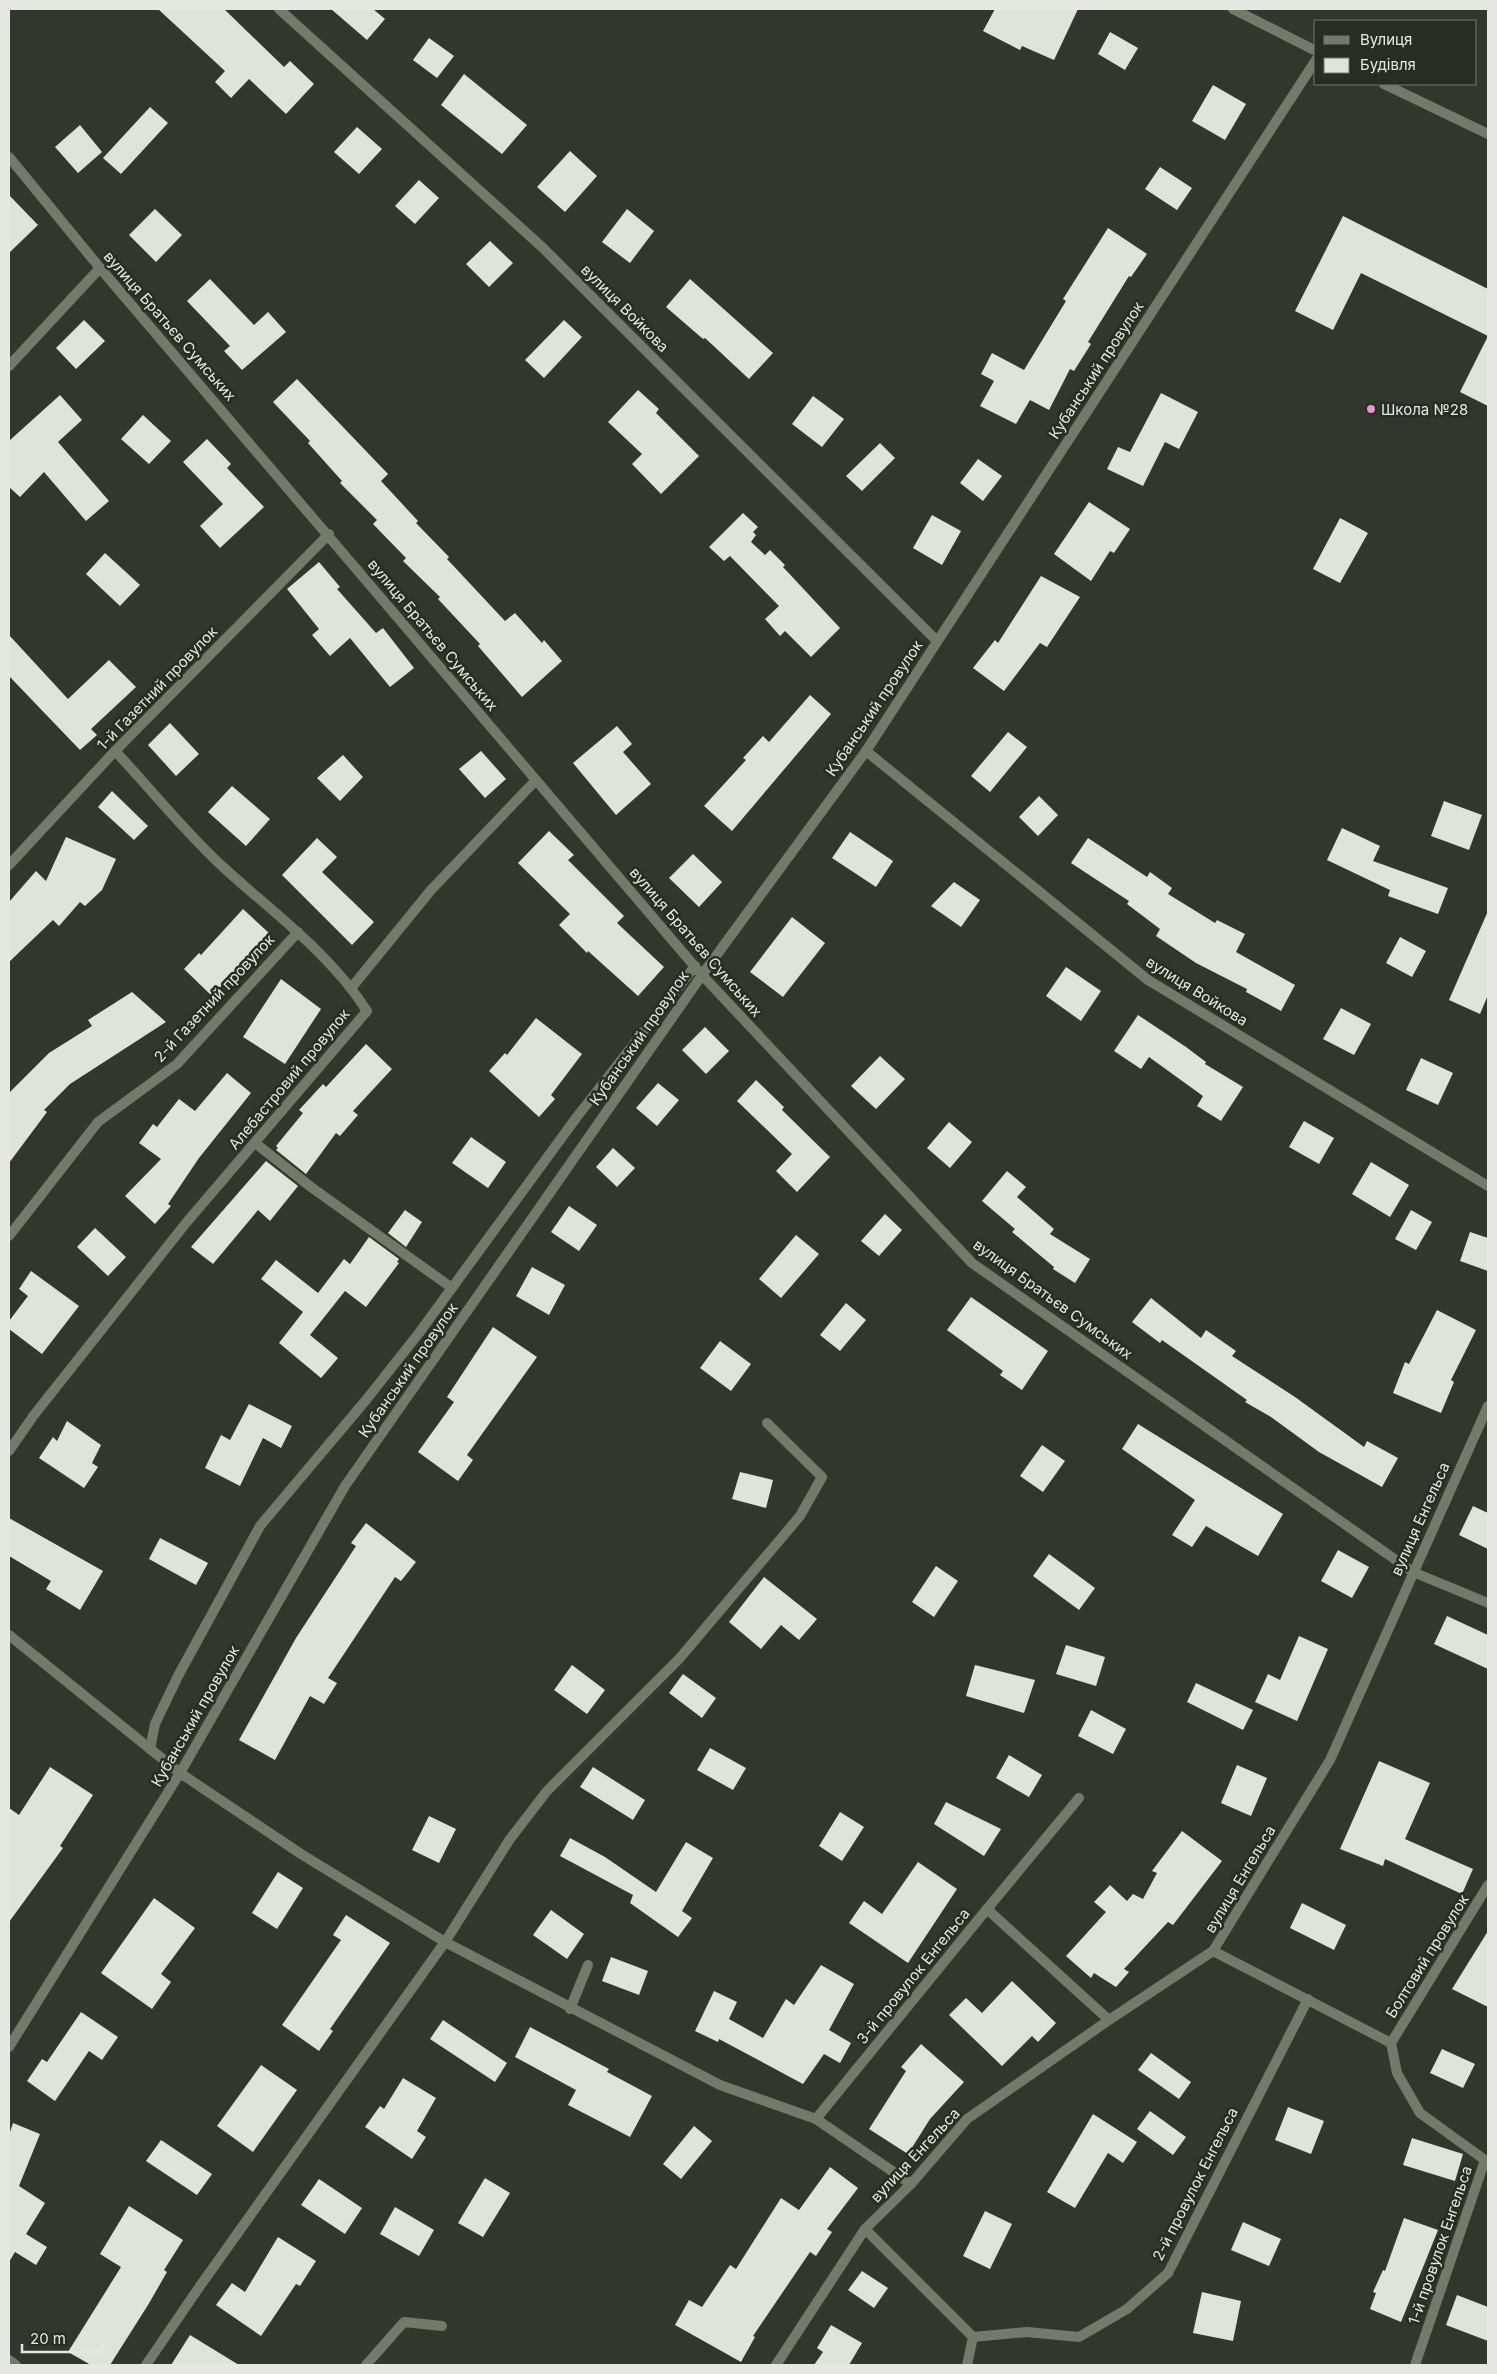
<svg xmlns="http://www.w3.org/2000/svg" width="1497" height="2374" font-family="Inter,sans-serif">
  <style>
    .building { fill: #dde5d8 }
    .lines { fill: none; stroke-linecap: round; stroke-linejoin: round }
    .service { stroke: #717b6a; stroke-width: 10 }
    .minor { stroke: #717b6a; stroke-width: 10 }
    .tertiary { stroke: #717b6a; stroke-width: 10 }
    .poi-dot { fill: #f491d3; stroke: #272d23; stroke-width: 2 }
    .labels { text-anchor: middle; dominant-baseline: central; stroke-width: 5; stroke-linejoin: round; paint-order: stroke }
    .street-label { font-size: 15px; fill: #e5e9e2; stroke: #272d23 }
    .poi-label { font-size: 15px; fill: #e5e9e2; stroke: #272d23; text-anchor: start }
  </style>
  <rect width="100%" height="100%" fill="#31372d"/>
  <g class="building">
    <path d="M158,9H224L284,67L290,61L314,84L286,114L249,79L231,98L215,82L225,71Z"/>
    <path d="M331,9H373L385,19L367,40Z"/>
    <path d="M995,9H1078L1054,60L1022,46L1020,50L983,31Z"/>
    <path d="M1110,32L1138,48L1125,70L1098,54Z"/>
    <path d="M429,38L454,56L437,78L413,60Z"/>
    <path d="M464,74L527,125L502,154L441,105Z"/>
    <path d="M1213,85L1246,104L1225,140L1192,121Z"/>
    <path d="M150,107L168,123L121,174L103,158Z"/>
    <path d="M80,125L102,152L78,173L55,147Z"/>
    <path d="M357,127L382,149L359,174L334,152Z"/>
    <path d="M570,151L597,176L565,212L537,187Z"/>
    <path d="M1160,167L1192,188L1177,210L1145,189Z"/>
    <path d="M419,180L439,198L415,224L395,206Z"/>
    <path d="M9,195L38,225L9,253Z"/>
    <path d="M155,209L182,235L156,262L129,235Z"/>
    <path d="M627,209L654,231L630,263L602,242Z"/>
    <path d="M1343,216L1488,289V406L1460,392L1488,336L1361,273L1333,330L1295,311Z"/>
    <path d="M1108,228L1147,254L1131,277L1129,276L1088,342L1091,344L1074,371L1070,369L1049,410L1030,400L1016,424L980,406L994,381L981,374L992,353L1024,370L1066,301L1063,299Z"/>
    <path d="M490,241L513,263L489,287L466,264Z"/>
    <path d="M210,279L254,325L268,312L286,332L242,370L224,351L230,346L187,301Z"/>
    <path d="M690,279L773,353L749,379L705,338L703,339L666,307Z"/>
    <path d="M84,320L105,341L76,369L56,348Z"/>
    <path d="M564,320L582,337L544,378L525,360Z"/>
    <path d="M297,379L388,474L381,481L418,521L416,523L449,557L447,559L505,621L515,613L542,643L544,640L562,661L522,697L478,646L480,644L438,599L440,597L403,561L406,558L373,524L377,520L340,483L342,481L308,443L310,441L273,402Z"/>
    <path d="M638,390L659,409L656,413L699,456L661,494L632,464L642,454L608,422Z"/>
    <path d="M1161,393L1198,412L1179,449L1165,442L1143,486L1107,469L1118,447L1130,452Z"/>
    <path d="M60,395L82,420L58,442L109,501L86,521L44,472L20,497L9,487V441Z"/>
    <path d="M813,396L844,419L822,447L792,424Z"/>
    <path d="M143,415L171,441L149,464L121,439Z"/>
    <path d="M207,439L231,464L227,468L264,507L220,548L200,526L223,504L183,462Z"/>
    <path d="M880,443L895,458L862,491L846,476Z"/>
    <path d="M978,459L1002,476L983,501L960,483Z"/>
    <path d="M1089,502L1130,529L1114,553L1110,551L1091,581L1054,554Z"/>
    <path d="M743,513L758,527L753,532L756,535L751,542L765,555L770,550L785,565L783,567L840,628L811,657L785,631L780,636L765,619L779,606L730,556L724,561L709,547Z"/>
    <path d="M932,515L961,531L942,565L913,548Z"/>
    <path d="M1340,518L1368,533L1340,583L1313,569Z"/>
    <path d="M105,553L140,585L120,606L86,574Z"/>
    <path d="M319,562L340,587L337,589L376,633L383,628L414,668L390,687L350,638L330,656L312,635L319,629L287,589Z"/>
    <path d="M1041,576L1080,597L1047,647L1040,643L1004,691L973,668L995,640L998,643Z"/>
    <path d="M9,635L68,699L109,660L136,687L91,729L97,735L80,750L9,676Z"/>
    <path d="M810,695L831,714L732,831L704,806L746,760L743,758L763,736L769,742Z"/>
    <path d="M170,723L199,754L176,776L148,745Z"/>
    <path d="M617,726L632,744L623,752L651,784L616,815L573,763Z"/>
    <path d="M1008,732L1027,747L990,792L971,776Z"/>
    <path d="M481,751L506,779L485,798L459,769Z"/>
    <path d="M343,755L363,777L340,801L317,778Z"/>
    <path d="M232,786L270,819L246,846L208,812Z"/>
    <path d="M112,791L148,826L134,840L98,807Z"/>
    <path d="M1039,796L1058,815L1038,836L1019,817Z"/>
    <path d="M1444,801L1482,815L1469,850L1431,836Z"/>
    <path d="M1342,828L1380,846L1373,861L1448,888L1438,914L1388,896L1390,890L1327,860Z"/>
    <path d="M549,831L574,855L568,860L624,916L617,923L664,967L638,996L588,951L587,953L559,925L570,914L518,863Z"/>
    <path d="M850,832L893,861L876,887L832,858Z"/>
    <path d="M66,837L116,859L102,890L85,906L80,902L59,926L53,920L9,962V902L36,871L46,881Z"/>
    <path d="M317,838L337,857L322,872L374,922L352,945L282,875Z"/>
    <path d="M1088,838L1147,877L1150,872L1172,888L1168,894L1215,923L1217,920L1245,934L1236,952L1295,985L1281,1011L1246,992L1247,989L1196,963L1156,936L1160,929L1127,904L1129,901L1071,863Z"/>
    <path d="M693,854L722,882L699,907L669,878Z"/>
    <path d="M954,882L980,900L961,927L931,906Z"/>
    <path d="M243,909L270,934L212,996L184,969L199,953L201,955Z"/>
    <path d="M1488,911V995L1480,1014L1449,1000Z"/>
    <path d="M792,917L825,943L783,997L750,972Z"/>
    <path d="M1400,937L1426,951L1412,977L1386,963Z"/>
    <path d="M1066,967L1101,991L1081,1021L1046,996Z"/>
    <path d="M281,979L321,1009L285,1064L243,1037Z"/>
    <path d="M132,992L166,1022L70,1084L44,1110L47,1112L9,1163V1093L49,1053L92,1026L88,1020Z"/>
    <path d="M1341,1008L1371,1024L1354,1055L1323,1039Z"/>
    <path d="M1138,1015L1186,1047L1206,1062L1205,1064L1243,1087L1221,1121L1197,1106L1203,1096L1149,1057L1141,1069L1114,1051Z"/>
    <path d="M536,1018L582,1054L551,1095L555,1099L539,1117L489,1071L505,1053L507,1055Z"/>
    <path d="M705,1027L729,1051L706,1074L682,1050Z"/>
    <path d="M366,1044L392,1069L353,1111L358,1115L340,1136L336,1133L306,1174L276,1150L278,1148L276,1146L303,1113L299,1110L323,1084L326,1087Z"/>
    <path d="M880,1056L905,1079L876,1109L851,1086Z"/>
    <path d="M1421,1058L1453,1073L1438,1105L1406,1090Z"/>
    <path d="M227,1073L251,1093L199,1158L168,1204L171,1206L155,1224L125,1196L161,1159L139,1143L153,1124L157,1127L179,1099L195,1111Z"/>
    <path d="M756,1080L784,1107L782,1110L830,1157L797,1192L776,1171L792,1154L737,1101Z"/>
    <path d="M658,1083L679,1100L657,1126L636,1108Z"/>
    <path d="M1304,1121L1334,1138L1319,1164L1289,1147Z"/>
    <path d="M949,1122L972,1142L950,1168L927,1148Z"/>
    <path d="M471,1137L506,1162L488,1188L452,1163Z"/>
    <path d="M613,1148L635,1168L617,1187L596,1167Z"/>
    <path d="M266,1161L298,1186L270,1221L258,1210L213,1264L191,1247Z"/>
    <path d="M1371,1162L1409,1185L1390,1217L1352,1194Z"/>
    <path d="M1007,1171L1026,1187L1017,1197L1054,1229L1050,1234L1090,1259L1075,1283L1053,1269L1054,1267L1012,1232L1015,1229L982,1201Z"/>
    <path d="M569,1206L597,1225L579,1251L551,1232Z"/>
    <path d="M405,1210L422,1222L406,1247L388,1233Z"/>
    <path d="M1411,1210L1432,1222L1416,1250L1395,1239Z"/>
    <path d="M885,1214L902,1230L879,1256L861,1241Z"/>
    <path d="M95,1228L126,1257L108,1276L77,1247Z"/>
    <path d="M1470,1232L1488,1238V1271L1460,1261Z"/>
    <path d="M796,1235L819,1254L781,1298L759,1279Z"/>
    <path d="M369,1237L399,1259L397,1262L399,1263L366,1307L345,1291L310,1335L338,1358L321,1378L279,1343L303,1312L261,1279L276,1260L318,1293L344,1259L350,1264Z"/>
    <path d="M532,1267L565,1285L549,1315L516,1296Z"/>
    <path d="M31,1271L79,1306L42,1354L9,1329V1321L28,1296L19,1289Z"/>
    <path d="M971,1297L1048,1351L1022,1390L1000,1375L1003,1371L947,1330Z"/>
    <path d="M1151,1298L1201,1338L1206,1330L1236,1351L1232,1356L1295,1397L1364,1447L1367,1441L1398,1458L1382,1487L1319,1452L1271,1417L1245,1402L1247,1400L1162,1340L1160,1343L1132,1322Z"/>
    <path d="M846,1303L866,1320L840,1351L820,1335Z"/>
    <path d="M1437,1310L1476,1330L1451,1380L1454,1382L1441,1413L1393,1393L1405,1362L1409,1364Z"/>
    <path d="M493,1327L537,1357L467,1455L473,1460L458,1481L418,1452L454,1402L447,1397Z"/>
    <path d="M720,1341L751,1364L731,1391L700,1368Z"/>
    <path d="M249,1404L292,1426L281,1448L263,1438L240,1486L205,1468L221,1435L230,1440Z"/>
    <path d="M67,1421L101,1445L92,1463L98,1467L84,1488L39,1458L53,1437L57,1441Z"/>
    <path d="M1138,1424L1283,1514L1258,1556L1206,1526L1192,1547L1172,1535L1195,1500L1122,1449Z"/>
    <path d="M1042,1445L1065,1461L1043,1492L1020,1476Z"/>
    <path d="M740,1472L773,1480L766,1508L732,1499Z"/>
    <path d="M1473,1506L1488,1513V1549L1459,1535Z"/>
    <path d="M9,1518L103,1571L80,1610L46,1589L51,1581L9,1556Z"/>
    <path d="M366,1523L416,1562L401,1581L395,1577L328,1678L337,1683L324,1704L310,1696L275,1760L239,1740L296,1638L356,1546L351,1543Z"/>
    <path d="M160,1538L208,1563L196,1585L149,1559Z"/>
    <path d="M1338,1550L1369,1567L1352,1598L1321,1581Z"/>
    <path d="M1049,1554L1095,1588L1079,1610L1033,1576Z"/>
    <path d="M936,1566L958,1581L934,1617L912,1602Z"/>
    <path d="M764,1577L817,1619L799,1640L781,1625L761,1649L729,1622Z"/>
    <path d="M1447,1616L1488,1635V1669L1434,1644Z"/>
    <path d="M1299,1636L1328,1649L1297,1721L1255,1702L1268,1674L1280,1680Z"/>
    <path d="M1066,1645L1105,1657L1096,1686L1056,1674Z"/>
    <path d="M572,1665L605,1690L587,1714L554,1690Z"/>
    <path d="M975,1665L1035,1680L1024,1713L966,1696Z"/>
    <path d="M683,1674L716,1698L702,1718L669,1693Z"/>
    <path d="M1196,1683L1253,1710L1243,1730L1187,1702Z"/>
    <path d="M1091,1710L1126,1729L1113,1754L1078,1736Z"/>
    <path d="M710,1748L746,1768L733,1790L697,1770Z"/>
    <path d="M1009,1755L1042,1775L1029,1797L996,1778Z"/>
    <path d="M1379,1761L1430,1783L1405,1839L1473,1869L1462,1894L1385,1859L1383,1866L1340,1849Z"/>
    <path d="M1237,1765L1267,1778L1251,1816L1221,1803Z"/>
    <path d="M50,1767L93,1795L60,1846L63,1848L9,1922V1808L19,1815Z"/>
    <path d="M593,1767L645,1800L633,1820L580,1787Z"/>
    <path d="M946,1802L1001,1829L984,1856L934,1824Z"/>
    <path d="M840,1812L864,1827L842,1861L819,1846Z"/>
    <path d="M429,1816L456,1829L439,1863L412,1850Z"/>
    <path d="M1182,1831L1222,1861L1173,1925L1168,1922L1124,1969L1129,1972L1116,1987L1094,1973L1091,1978L1066,1956L1106,1912L1094,1902L1110,1885L1127,1901L1133,1894L1143,1899L1157,1873L1152,1871Z"/>
    <path d="M570,1838L605,1857L656,1892L686,1842L713,1858L682,1911L692,1918L678,1937L630,1903L633,1895L560,1856Z"/>
    <path d="M918,1862L957,1889L908,1963L849,1923L864,1901L882,1914Z"/>
    <path d="M278,1872L303,1888L277,1929L252,1913Z"/>
    <path d="M154,1898L195,1928L161,1974L171,1982L152,2009L101,1973Z"/>
    <path d="M1302,1903L1346,1925L1334,1950L1290,1928Z"/>
    <path d="M551,1910L584,1934L567,1959L533,1935Z"/>
    <path d="M346,1915L390,1943L330,2029L333,2031L319,2051L282,2025L341,1940L333,1935Z"/>
    <path d="M1488,1931V2007L1452,1989Z"/>
    <path d="M611,1957L648,1971L639,1995L602,1981Z"/>
    <path d="M821,1965L854,1984L829,2030L851,2043L840,2063L824,2054L803,2084L719,2039L718,2042L695,2031L714,1991L737,2002L729,2019L763,2038L786,1999L794,2005Z"/>
    <path d="M1012,1981L1056,2023L1038,2042L1032,2036L1002,2066L949,2015L966,1998L982,2013Z"/>
    <path d="M81,2012L118,2037L102,2060L89,2051L55,2101L27,2081L42,2059L47,2062Z"/>
    <path d="M443,2020L507,2063L495,2082L430,2039Z"/>
    <path d="M530,2027L609,2069L607,2072L652,2096L630,2137L568,2105L576,2090L515,2057Z"/>
    <path d="M921,2044L964,2082L930,2119L908,2154L869,2129L906,2071L901,2067Z"/>
    <path d="M1442,2049L1475,2064L1463,2088L1430,2073Z"/>
    <path d="M1151,2053L1191,2082L1179,2099L1138,2070Z"/>
    <path d="M261,2065L297,2090L253,2152L217,2126Z"/>
    <path d="M403,2078L436,2098L417,2131L426,2137L412,2159L365,2127L380,2106L384,2109Z"/>
    <path d="M1288,2107L1324,2121L1311,2154L1275,2140Z"/>
    <path d="M1150,2111L1186,2137L1173,2155L1137,2129Z"/>
    <path d="M1093,2114L1137,2142L1123,2163L1108,2153L1075,2208L1047,2192Z"/>
    <path d="M13,2123L40,2134L19,2186L45,2203L26,2234L47,2247L36,2265L15,2252L9,2262V2135Z"/>
    <path d="M694,2126L712,2141L681,2179L663,2164Z"/>
    <path d="M1412,2138L1463,2154L1455,2181L1403,2165Z"/>
    <path d="M161,2140L212,2174L197,2195L146,2161Z"/>
    <path d="M830,2167L858,2188L827,2229L832,2232L816,2256L810,2252L753,2336L755,2337L741,2362L675,2325L689,2300L702,2307L730,2265L736,2269L781,2198L799,2210Z"/>
    <path d="M485,2178L510,2193L483,2237L458,2223Z"/>
    <path d="M319,2179L362,2208L345,2234L301,2205Z"/>
    <path d="M129,2206L183,2240L164,2270L167,2272L148,2305L110,2365H91L68,2352L121,2267L100,2254Z"/>
    <path d="M395,2207L434,2230L419,2256L380,2234Z"/>
    <path d="M985,2211L1012,2224L990,2269L963,2256Z"/>
    <path d="M1404,2218L1438,2230L1401,2322L1370,2309L1376,2293L1373,2292L1383,2270L1385,2271Z"/>
    <path d="M1243,2222L1281,2239L1269,2266L1231,2250Z"/>
    <path d="M278,2237L316,2261L300,2286L296,2284L261,2336L216,2305L232,2283L245,2292Z"/>
    <path d="M862,2271L888,2288L874,2308L848,2290Z"/>
    <path d="M1202,2292L1241,2301L1233,2341L1193,2333Z"/>
    <path d="M1457,2295L1488,2307V2341L1446,2325Z"/>
    <path d="M831,2325L862,2343L849,2365H814L823,2352L817,2348Z"/>
    <path d="M190,2335L239,2365H171Z"/>
  </g>
  <g class="lines">
    <g class="service">
      <path d="M255,1143L311,1187L452,1288"/>
      <path d="M150,1749L155,1724L178,1676L260,1526L366,1400L419,1333L576,1118L695,966"/>
      <path d="M987,1909L1079,1798"/>
      <path d="M570,2009L588,1965"/>
      <path d="M366,2365L404,2322L442,2326"/>
    </g>
    <g class="minor">
      <path d="M279,9L542,247L937,641"/>
      <path d="M9,157L100,268L702,975L972,1263L1413,1572L1488,1603"/>
      <path d="M9,366L100,268"/>
      <path d="M866,751L1148,980L1488,1186"/>
      <path d="M9,865L115,751L329,534"/>
      <path d="M352,987L431,890L536,780"/>
      <path d="M9,1236L98,1122L177,1064L298,932"/>
      <path d="M9,1451L34,1415L186,1223L367,1011C330,953 272,912 222,866C184,831 150,788 115,751"/>
      <path d="M9,1635L180,1773L301,1854L445,1942L720,2085L816,2119L911,2184"/>
      <path d="M1213,1951L1391,2043L1397,2073L1420,2113L1485,2160L1415,2365"/>
      <path d="M1391,2043L1488,1885"/>
      <path d="M9,2047L180,1773L345,1486L702,975L866,751L1316,60"/>
      <path d="M816,2119L987,1909L1109,2020"/>
      <path d="M865,2229L973,2337"/>
      <path d="M9,2360L16,2365"/>
      <path d="M146,2365L200,2286L445,1942L510,1839L547,1791L679,1659L800,1516L822,1477L767,1423"/>
      <path d="M776,2365L865,2229L911,2184L967,2119L1109,2020L1213,1951L1330,1760L1488,1406"/>
      <path d="M967,2365L973,2337L1027,2332L1079,2337L1127,2309L1168,2273L1308,1999"/>
    </g>
    <g class="tertiary">
      <path d="M1233,9L1316,51"/>
      <path d="M1384,84L1488,134"/>
    </g>
  </g>
  <circle class="poi-dot" cx="1371" cy="409" r="5"/>
  <g class="labels">
    <g class="street-label">
      <text transform="translate(625 308) rotate(45)">вулиця Войкова</text>
      <text transform="translate(170 326) rotate(49)">вулиця Братьєв Сумських</text>
      <text transform="translate(1096 370) rotate(-57)">Кубанський провулок</text>
      <text transform="translate(433 635) rotate(50)">вулиця Братьєв Сумських</text>
      <text transform="translate(157 688) rotate(-46)">1-й Газетний провулок</text>
      <text transform="translate(874 708) rotate(-56)">Кубанський провулок</text>
      <text transform="translate(696 942) rotate(49)">вулиця Братьєв Сумських</text>
      <text transform="translate(1197 991) rotate(32)">вулиця Войкова</text>
      <text transform="translate(214 998) rotate(-47)">2-й Газетний провулок</text>
      <text transform="translate(639 1038) rotate(-55)">Кубанський провулок</text>
      <text transform="translate(289 1079) rotate(-50)">Алебастровий провулок</text>
      <text transform="translate(1053 1299) rotate(36)">вулиця Братьєв Сумських</text>
      <text transform="translate(408 1370) rotate(-55)">Кубанський провулок</text>
      <text transform="translate(1420 1519) rotate(-66)">вулиця Енгельса</text>
      <text transform="translate(195 1716) rotate(-60)">Кубанський провулок</text>
      <text transform="translate(1240 1879) rotate(-59)">вулиця Енгельса</text>
      <text transform="translate(1427 1956) rotate(-58)">Болтовий провулок</text>
      <text transform="translate(913 1976) rotate(-51)">3-й провулок Енгельса</text>
      <text transform="translate(915 2155) rotate(-47)">вулиця Енгельса</text>
      <text transform="translate(1195 2184) rotate(-63)">2-й провулок Енгельса</text>
      <text transform="translate(1440 2245) rotate(-71)">1-й провулок Енгельса</text>
    </g>
    <g class="poi-label">
      <text x="1381" y="409">Школа №28</text>
    </g>
  </g>
  <rect width="1497" height="2374" fill="none" stroke="#e5e9e2" stroke-width="20"/>
  <rect x="1314" y="20" width="162" height="65" fill="#272d23" stroke="#73786f"/>
  <rect x="1324" y="36" width="25" height="8" fill="#717b6a" stroke="#73786f"/>
  <text x="1360" y="45" font-size="15" fill="#e5e9e2">Вулиця</text>
  <rect x="1324" y="58" width="25" height="15" fill="#dde5d8" stroke="#73786f"/>
  <text x="1360" y="70" font-size="15" fill="#e5e9e2">Будівля</text>
  <path d="M22 2344v8h80v-8" fill="none" stroke="#e5e9e2" stroke-width="2.5"/>
  <text x="30" y="2344" font-size="15" fill="#e5e9e2" stroke="#272d23" stroke-width="4" paint-order="stroke">20 m</text>
</svg>
